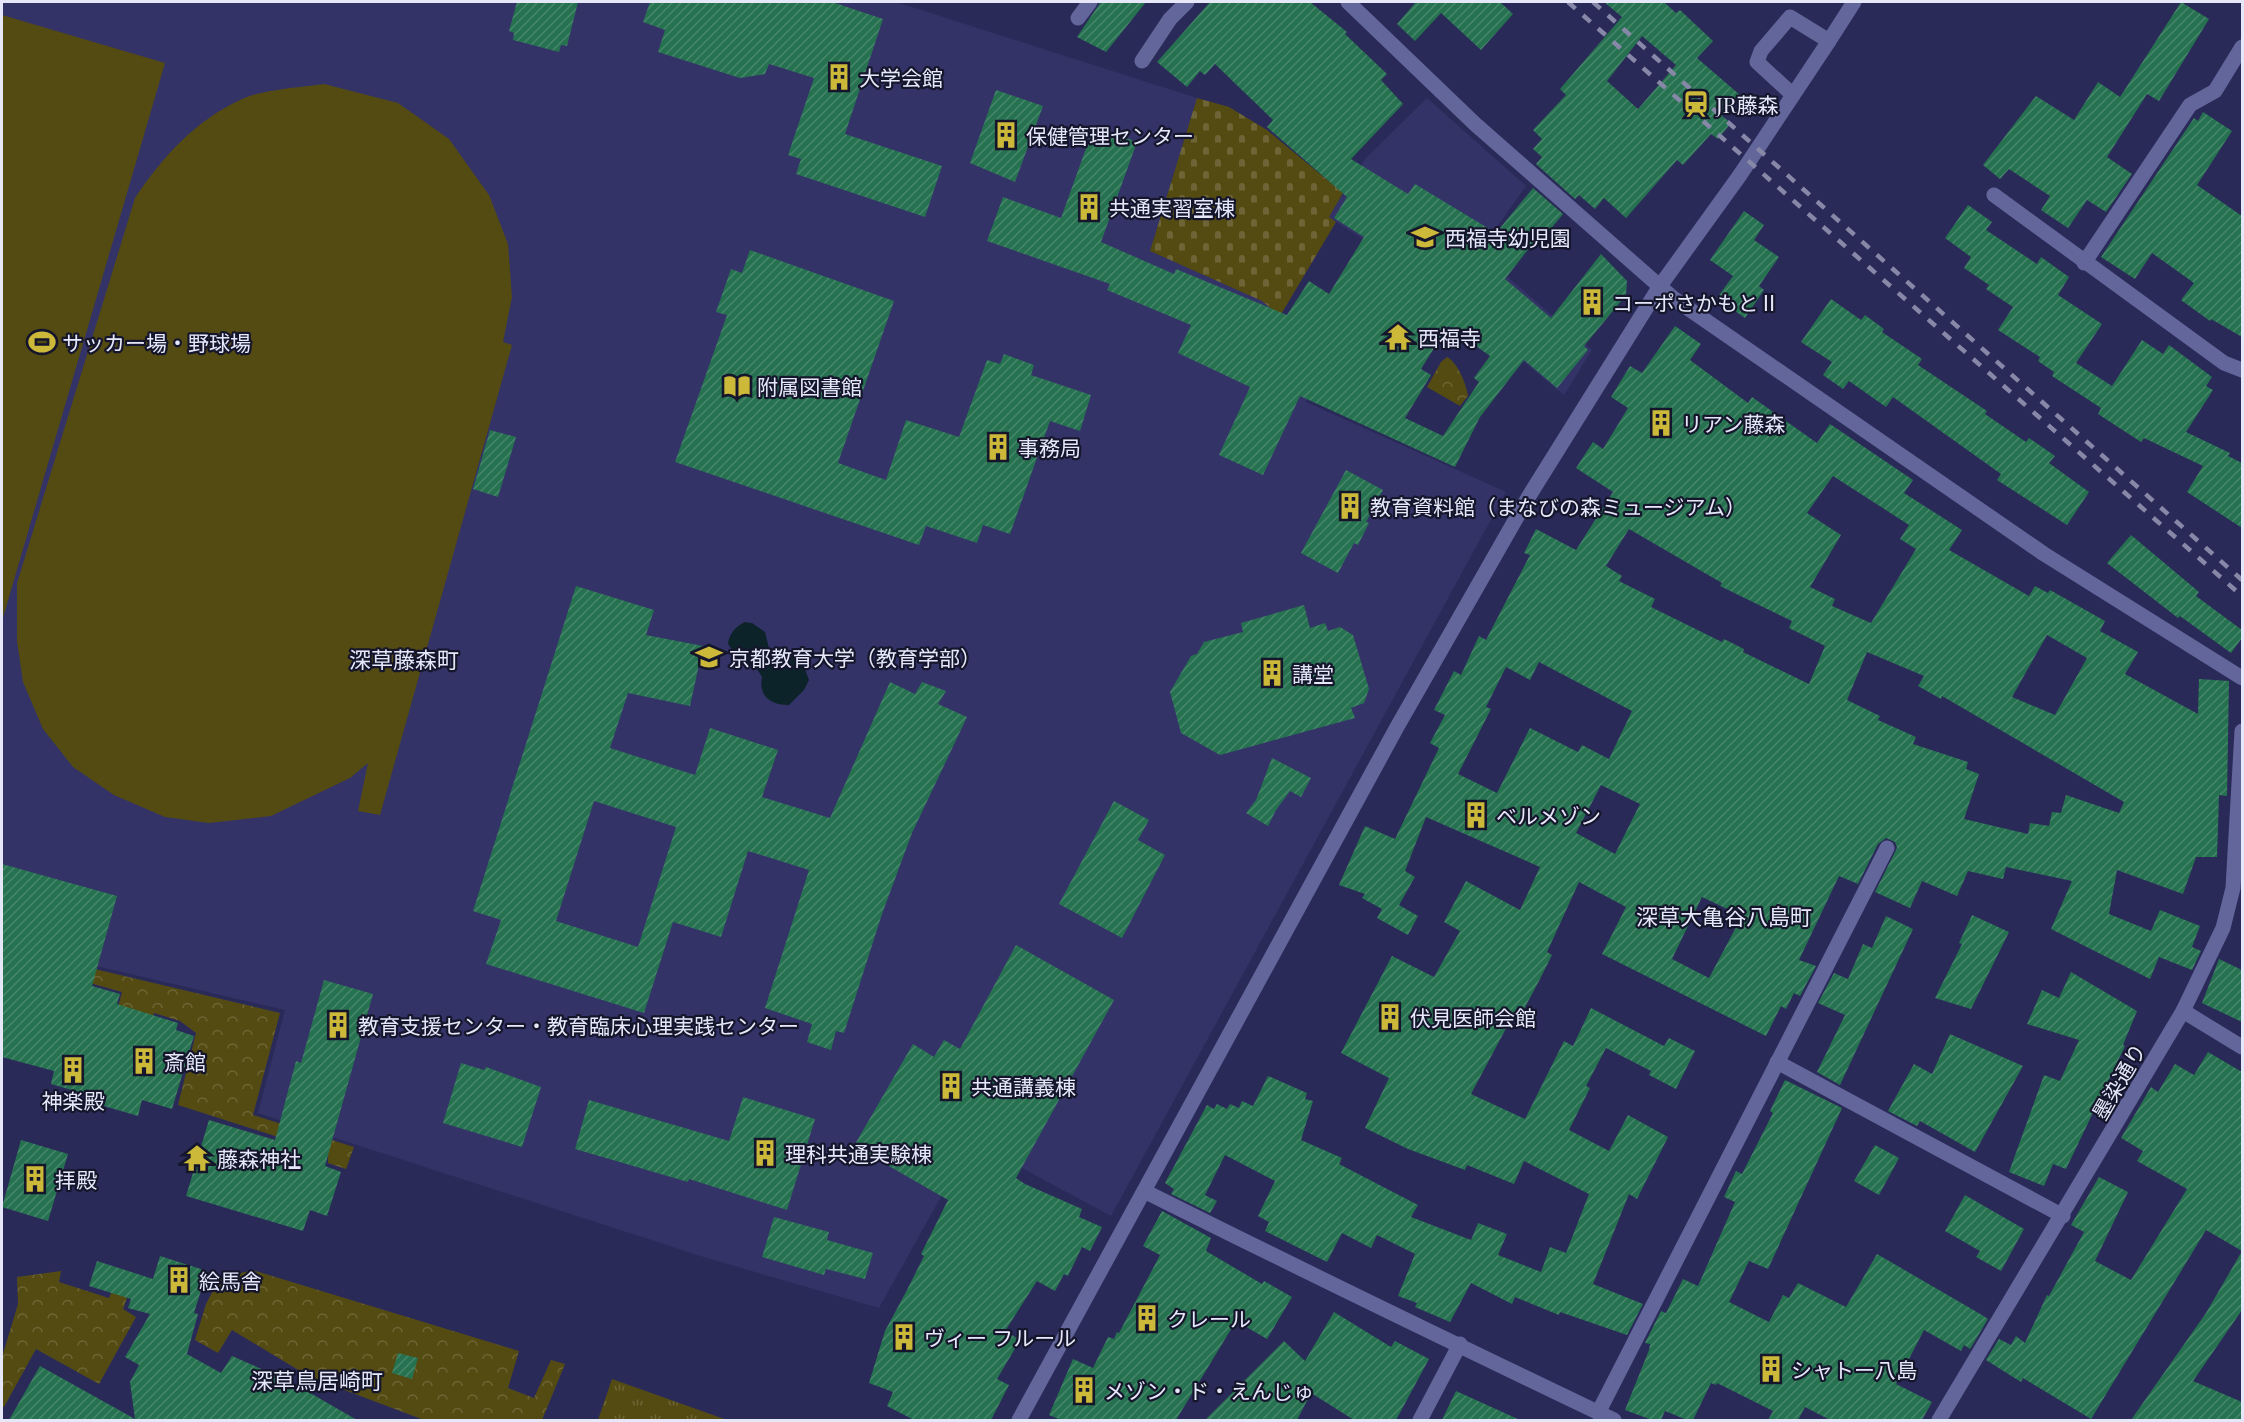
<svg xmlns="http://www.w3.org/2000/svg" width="2244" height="1422" font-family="'Playfair Display','Noto Sans JP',serif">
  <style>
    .built { fill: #343368 }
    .grass { fill: #544b12 }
    .forest { fill: url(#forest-crowns) }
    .cemetery { fill: url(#cemetery-stones) }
    .park { fill: url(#park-tufts) }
    .water { fill: #0d232a }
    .building { fill: url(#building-hatch); fill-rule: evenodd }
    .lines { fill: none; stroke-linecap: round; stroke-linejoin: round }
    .street { stroke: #63669a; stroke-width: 15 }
    .secondary { stroke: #63669a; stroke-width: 15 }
    .rail { stroke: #8788a8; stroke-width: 4.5; stroke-dasharray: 10 10; stroke-linecap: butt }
    .labels { text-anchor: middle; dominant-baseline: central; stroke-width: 4.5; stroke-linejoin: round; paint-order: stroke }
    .poi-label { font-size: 21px; fill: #e6e8fa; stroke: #15162b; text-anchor: start }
    .street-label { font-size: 21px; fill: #e6e8fa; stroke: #15162b }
    .neighbourhood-label { font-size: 22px; fill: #e6e8fa; stroke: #15162b }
  </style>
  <defs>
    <pattern id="forest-crowns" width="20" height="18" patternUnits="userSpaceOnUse" patternTransform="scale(1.5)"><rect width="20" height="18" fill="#544b12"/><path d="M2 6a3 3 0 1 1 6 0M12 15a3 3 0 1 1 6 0" fill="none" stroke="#6d6535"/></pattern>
    <pattern id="cemetery-stones" width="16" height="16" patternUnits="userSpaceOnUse" patternTransform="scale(1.5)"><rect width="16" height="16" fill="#544b12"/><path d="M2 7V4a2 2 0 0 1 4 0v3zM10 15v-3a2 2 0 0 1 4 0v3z" fill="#6d6535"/></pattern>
    <pattern id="park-tufts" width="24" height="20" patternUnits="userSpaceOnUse" patternTransform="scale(1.5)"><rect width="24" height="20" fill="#544b12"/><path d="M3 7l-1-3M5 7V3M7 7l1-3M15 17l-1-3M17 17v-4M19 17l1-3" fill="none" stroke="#6d6535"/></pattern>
    <pattern id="building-hatch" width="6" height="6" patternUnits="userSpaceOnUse" patternTransform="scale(1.5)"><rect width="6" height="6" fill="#267250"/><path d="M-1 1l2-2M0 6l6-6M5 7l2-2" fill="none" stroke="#46866a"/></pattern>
  </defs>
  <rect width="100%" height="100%" fill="#2a2a59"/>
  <g class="built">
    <path d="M2,2H896L1197,98L1150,251L1263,301L1325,358L1306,402L1506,492L1111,1216L972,1141L879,1308L707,1258L258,1113L285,1010L2,944Z"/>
    <path d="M1427,98L1526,186L1479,252L1592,350L1564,395L1460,309L1454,296L1328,217L1366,158Z"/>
  </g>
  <g class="grass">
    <path d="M2,15L165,63L2,621Z"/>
    <path d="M324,84L398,103L449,139L489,195L508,244L512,297L503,342L512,345L380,815L358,811L368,763L350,778L271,816L209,823L165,817L114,795L73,767L43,729L23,682L17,641V583L135,198C164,155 195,121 242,99C261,90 302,87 324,84Z"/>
  </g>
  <g class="forest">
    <path d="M1447,357C1458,363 1466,384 1468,396L1460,406L1427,387L1441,362Z"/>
    <path d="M2,947L280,1013L253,1115L354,1147L346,1169L328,1163V1153L178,1105L196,1033L180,1021L154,1013L147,1033L114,1023L122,992L50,972L30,979L2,973Z"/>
    <path d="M252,1270L519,1351L508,1388L534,1398L551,1360L565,1364L542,1420H424L310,1377L232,1330L218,1353L195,1340L206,1304L219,1279Z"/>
    <path d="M61,1271L59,1282L109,1298L116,1283L131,1287L123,1309L136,1317L99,1384L36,1349L4,1407H2V1357L18,1304L17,1277Z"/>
  </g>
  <path class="cemetery" d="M1197,98L1229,107L1267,130L1343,193L1329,217L1336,222L1280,316L1262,301L1150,251Z"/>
  <path class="park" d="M612,1379L727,1420H598Z"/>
  <path class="water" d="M745,622L752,623L765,632L769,648L773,654L783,652L802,661L809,680L804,690L789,705C771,705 758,696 762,677L757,669L740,661L728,644C729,634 736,626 745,622Z"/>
  <g class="building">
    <path d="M517,2H578L567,46L561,45L559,52L513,40L514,33L509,31Z"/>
    <path d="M650,2H832L883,19L845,134L942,166L925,217L796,174L801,159L788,155L814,78L769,64L765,74L740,78L658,52L665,30L643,22Z"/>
    <path d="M1210,2H1310L1347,32L1345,34L1387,74L1381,80L1403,104L1351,159L1408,194L1415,184L1496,233L1533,188L1563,214L1534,249L1530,247L1505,279L1551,318L1601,254L1627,281L1626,295L1584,346L1588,350L1557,388L1524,360L1480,417L1455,467L1300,396L1263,475L1219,455L1250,387L1178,353L1191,325L1107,290L1110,284L987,241L1003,197L1061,218L1094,126L1137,142L1101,242L1174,274L1176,269L1287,315L1309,281L1329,294L1364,237L1334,218L1347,197L1267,127L1273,120L1215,64L1205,75L1200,71L1187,87L1157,62ZM1448,326L1490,356L1474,378L1479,382L1443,436L1405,418L1431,375L1421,369Z"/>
    <path d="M1416,2H1500L1513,14L1481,50L1441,13L1415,41L1397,24Z"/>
    <path d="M1604,2H1664L1676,13L1680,10L1713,41L1697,58L1740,95L1722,116L1731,123L1718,139L1711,134L1683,165L1677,160L1626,218L1604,198L1595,209L1579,195L1575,199L1536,164L1542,157L1533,149L1542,139L1533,130L1566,95L1560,89L1622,17ZM1642,36L1676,65L1638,109L1607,81Z"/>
    <path d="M2181,2L2209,19L2159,101L2147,94L2107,157L2132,174L2106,212L2087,200L2068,228L2041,210L2050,196L2009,169L2000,179L1983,165L2036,96L2074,120L2098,82L2120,97Z"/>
    <path d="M1100,3L1146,2L1106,52L1077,37Z"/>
    <path d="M996,90L1043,106L1015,182L970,163Z"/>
    <path d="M2203,112L2232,131L2197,185L2242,216V337L2211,319L2210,321L2181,300L2194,283L2152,253L2135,279L2101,257L2194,118L2198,121Z"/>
    <path d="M1968,205L1992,222L1986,230L2037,264L2041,257L2069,277L2058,295L2102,324L2076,363L2112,386L2142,340L2163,354L2169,345L2212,377L2206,386L2213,390L2186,432L2230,453L2228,456L2242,463V528L2187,492L2203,466L2144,438L2141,442L2098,414L2101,408L2052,376L2054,372L2038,361L2040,357L1998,330L2013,307L1986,289L1989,285L1964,268L1971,257L1945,238Z"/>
    <path d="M1744,211L1764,225L1754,240L1779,257L1759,286L1764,290L1745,318L1717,298L1733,276L1710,260Z"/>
    <path d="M750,250L894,301L838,463L886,480L906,420L959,437L987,360L1000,364L1004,354L1034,365L1031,375L1091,395L1080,431L1050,421L1010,534L983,525L977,543L926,526L919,545L675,462L727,315L716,312L731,269L742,273Z"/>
    <path d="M1831,299L1861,320L1865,315L1884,329L1882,332L1922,359L1918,365L1987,411L1985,414L2026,442L2029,438L2055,456L2049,463L2089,492L2067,525L1997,480L2001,474L1893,397L1886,407L1849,381L1843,389L1823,375L1832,362L1801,342Z"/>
    <path d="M1675,326L1701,344L1690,360L1748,403L1752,397L1817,443L1830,424L1913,480L1904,493L1962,530L1949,550L2029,596L2035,586L2048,593L2050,590L2105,621L2100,631L2138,652L2125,674L2198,714L2199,679L2229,681L2227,796L2219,795L2217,857H2196L2183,894L2117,870L2109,914L2151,931L2160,910L2200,926L2192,947L2201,951L2192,970L2159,957L2150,979L2051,929L2072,881L2006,867L2003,879L1968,871L1957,896L1922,881L1910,908L1875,892L1897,848L1895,842L1886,838L1878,844L1858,884L1839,876L1799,960L1816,966L1800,996L1794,993L1786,1009L1781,1006L1766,1036L1602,954L1626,907L1579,882L1547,952L1552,955L1539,981L1524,1009L1518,1006L1471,1094L1525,1119L1564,1041L1573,1046L1591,1008L1664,1046L1669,1038L1695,1051L1676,1089L1649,1075L1651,1071L1606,1048L1586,1086L1590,1088L1569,1130L1609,1151L1628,1115L1668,1137L1637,1199L1629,1194L1593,1284L1643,1304L1627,1335L1560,1312L1559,1315L1515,1297L1512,1304L1471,1283L1450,1322L1415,1307L1417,1303L1398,1296L1415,1254L1377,1235L1371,1248L1342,1233L1327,1262L1265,1231L1269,1222L1258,1216L1275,1181L1225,1155L1205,1195L1217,1201L1210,1213L1171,1194L1174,1189L1165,1183L1207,1105L1214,1109L1217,1104L1227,1109L1230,1104L1239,1108L1242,1101L1253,1106L1268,1076L1307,1093L1305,1099L1313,1101L1301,1140L1342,1158L1339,1164L1418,1205L1411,1217L1471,1240L1478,1223L1507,1234L1498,1255L1541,1272L1550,1247L1566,1253L1589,1194L1524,1161L1514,1184L1467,1165L1465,1170L1408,1149L1365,1128L1389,1078L1341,1053L1392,956L1434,977L1460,931L1444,922L1466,881L1520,910L1540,867L1426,817L1405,871L1415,877L1399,905L1418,916L1408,935L1377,918L1382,909L1362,898L1365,894L1339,885L1365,826L1395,839L1439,748L1430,743L1445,715L1434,710L1454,671L1461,675L1479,636L1486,640L1530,555L1524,553L1536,529L1576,550L1613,492L1576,468L1593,442L1603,449L1628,408L1611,397L1630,366L1642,373ZM1833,476L1909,525L1900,539L1916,549L1871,623L1832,606L1835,599L1810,587L1841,535L1807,513ZM1629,529L1722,583L1720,586L1792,621L1789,628L1825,646L1809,684L1743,652L1744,649L1724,639L1722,642L1651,607L1655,599L1619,581L1622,576L1606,566ZM2047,635L2087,658L2055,715L2012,697ZM1867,652L1924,676L1918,686L1941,699L1942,696L2124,802L2119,813L2066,795L2061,813L2052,812L2049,826L2030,823L2028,834L1964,819L1979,774L1966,769L1968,762L1913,744L1916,737L1878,720L1880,716L1847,700ZM1539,662L1632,711L1609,759L1582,745L1578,752L1530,728L1497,793L1458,774L1491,709L1486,707L1506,667L1530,680ZM1601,785L1640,804L1615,854L1576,833ZM1702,897L1742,916L1709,978L1672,959Z"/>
    <path d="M490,430L516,437L498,497L473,489Z"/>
    <path d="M1346,470L1383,490L1366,522L1369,523L1358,545L1354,543L1338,573L1301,553Z"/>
    <path d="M2131,535L2199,592L2196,596L2242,630V638L2231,653L2180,616L2178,618L2107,563Z"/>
    <path d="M576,586L654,610L646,635L703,646L690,706L628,693L610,748L695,775L710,728L778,750L762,797L830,818L890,682L915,694L922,682L946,691L938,704L967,717L912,833L882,914L844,1033L836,1031L831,1050L807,1042L812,1024L765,1008L809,870L748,851L721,937L673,922L644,1013L486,964L501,920L473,911ZM594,801L676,827L638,947L556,921Z"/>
    <path d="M1304,605L1310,628L1325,623L1328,631L1340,627L1353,635L1369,689L1364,703L1351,708L1355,718L1220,755L1181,733L1170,692L1191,656L1197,654L1204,642L1243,632L1241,623Z"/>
    <path d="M1272,758L1311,778L1301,797L1290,791L1276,810L1268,826L1246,813L1256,800Z"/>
    <path d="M1114,801L1149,820L1138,840L1165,855L1122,938L1059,904Z"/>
    <path d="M2,864L117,896L92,986L120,994L117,1004L178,1023L176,1030L194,1036L172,1109L142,1100L138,1116L104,1106L106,1100L51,1084L54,1071L2,1057Z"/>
    <path d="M1972,915L2009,932L1971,1009L1935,998L1962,944L1959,943Z"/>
    <path d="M1886,916L1913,929L1840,1085L1817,1072L1845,1015L1818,1003L1834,973L1848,979L1863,944L1872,948Z"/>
    <path d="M1016,945L1114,1000L1016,1178L1025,1184L1082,1209L1079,1217L1102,1227L1090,1251L1082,1247L1068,1276L1064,1274L1055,1291L1037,1281L1005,1331L1020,1340L997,1379L1009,1385L991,1420H914L887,1406L893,1392L869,1383L885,1331L907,1290L924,1256L921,1254L948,1200L854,1146L913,1044L934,1057L944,1040L960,1049Z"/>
    <path d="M2219,959L2242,970V1022L2202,1003Z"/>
    <path d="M2071,972L2137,1011L2123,1045L2125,1046L2066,1169L2053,1164L2044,1186L2009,1172L2044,1075L2060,1081L2079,1040L2027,1024L2042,990L2059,998Z"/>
    <path d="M324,980L373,994L325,1166L341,1172L327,1216L310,1210L303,1231L186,1196L209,1120L275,1140L296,1061L301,1063Z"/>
    <path d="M1950,1034L2023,1066L1975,1152L1920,1121L1917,1126L1888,1111L1914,1064L1932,1074Z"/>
    <path d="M2208,1052L2242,1072V1310L2193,1381L2242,1402V1420H2131L2206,1313L2242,1251L2206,1230L2091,1419L2023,1378L2021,1382L1986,1360L1999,1339L2011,1345L2016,1336L2025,1343L2047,1295L2049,1296L2084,1232L2071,1225L2099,1177L2128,1192L2095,1261L2131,1280L2187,1189L2137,1161L2143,1151L2121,1138L2151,1087L2158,1092L2175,1064L2194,1075Z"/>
    <path d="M461,1063L484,1070L486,1067L541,1087L522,1147L443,1123Z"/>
    <path d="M1785,1080L1842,1108L1768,1269L1749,1261L1729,1302L1769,1322L1783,1295L1789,1298L1798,1283L1846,1307L1877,1254L1982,1315L1988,1319L1970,1349L1964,1345L1961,1351L1924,1330L1896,1384L1932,1402L1922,1420H1830L1805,1407L1798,1420H1768L1773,1411L1717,1383L1716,1385L1711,1383L1693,1420H1687L1665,1411L1661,1420H1652L1625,1410L1649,1350L1650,1344L1645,1343L1661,1311L1666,1313L1683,1279L1698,1286L1735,1202L1724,1197L1736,1171L1742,1174L1773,1113L1770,1111Z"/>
    <path d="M743,1097L815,1119L787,1210L689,1179L688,1182L575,1149L589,1100L729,1141Z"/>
    <path d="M21,1140L68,1154L48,1221L2,1207Z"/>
    <path d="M1875,1145L1899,1158L1879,1195L1854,1181Z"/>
    <path d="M1965,1195L2024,1229L2001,1271L1976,1257L1980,1251L1945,1231Z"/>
    <path d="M1162,1211L1211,1238L1206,1251L1262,1284L1264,1281L1292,1297L1267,1339L1236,1321L1176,1420H1061L1049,1415L1073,1359L1093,1368L1108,1337L1114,1339L1117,1332L1119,1333L1160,1255L1143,1246Z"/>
    <path d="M774,1217L829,1232L827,1240L873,1253L865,1279L826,1269L824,1275L762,1257Z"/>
    <path d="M160,1256L207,1271L194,1313L198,1314L187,1354L221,1373L232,1356L291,1382L357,1420H9L40,1366L135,1419L130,1382L139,1365L125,1357L150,1314L128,1308L131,1299L89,1286L97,1261L153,1279Z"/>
    <path d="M1334,1312L1391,1347L1395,1341L1429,1359L1396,1420H1354L1311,1393L1297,1420H1205L1284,1341L1305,1361Z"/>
    <path d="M398,1353L418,1358L412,1379L392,1373Z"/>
    <path d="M1456,1391L1520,1420H1442Z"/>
  </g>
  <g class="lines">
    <g class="street">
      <path d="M1348,2L1475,124L1673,298L2044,554L2242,678"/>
      <path d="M1078,18L1090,2"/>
      <path d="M1142,61L1170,19L1187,2"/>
      <path d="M1793,95L1757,62L1761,51L1790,17L1829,41L1854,2"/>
      <path d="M1994,195L2224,363L2242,370"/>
      <path d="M2084,263L2190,105L2215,91L2242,47"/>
      <path d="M2183,1011L2242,1047"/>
      <path d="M1777,1062L2063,1216"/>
      <path d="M1144,1191C1300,1269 1457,1345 1614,1420"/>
      <path d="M1598,1413L1887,848"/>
      <path d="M1420,1420L1460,1344"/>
      <path d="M1939,1420L2183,1011L2223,928L2233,888L2242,731"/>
    </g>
    <path class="secondary" d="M1019,1420L1397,727L1529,496L1660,286L1740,175L1829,41"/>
    <g class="rail">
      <path d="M1568,2L2242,596"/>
      <path d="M1593,2L2242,580"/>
    </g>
  </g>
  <defs>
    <symbol id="building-bare" viewBox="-9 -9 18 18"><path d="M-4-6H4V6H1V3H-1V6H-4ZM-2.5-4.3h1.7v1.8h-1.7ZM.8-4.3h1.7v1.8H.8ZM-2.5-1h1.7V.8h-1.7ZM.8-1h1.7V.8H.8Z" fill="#ccb939" stroke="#15162b" stroke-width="2.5" paint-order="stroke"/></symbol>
    <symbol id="station-bare" viewBox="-9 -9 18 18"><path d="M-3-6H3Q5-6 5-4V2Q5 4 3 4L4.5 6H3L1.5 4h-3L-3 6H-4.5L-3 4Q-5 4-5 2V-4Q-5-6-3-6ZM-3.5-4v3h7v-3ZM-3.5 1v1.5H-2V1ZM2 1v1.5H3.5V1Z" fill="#ccb939" stroke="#15162b" stroke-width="2.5" paint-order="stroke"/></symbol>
    <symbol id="school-bare" viewBox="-9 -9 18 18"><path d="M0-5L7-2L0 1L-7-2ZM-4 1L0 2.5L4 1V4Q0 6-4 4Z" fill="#ccb939" stroke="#15162b" stroke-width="2.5" paint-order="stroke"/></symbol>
    <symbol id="temple-bare" viewBox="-9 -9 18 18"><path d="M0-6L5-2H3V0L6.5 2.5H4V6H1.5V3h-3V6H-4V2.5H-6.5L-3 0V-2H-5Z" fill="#ccb939" stroke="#15162b" stroke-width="2.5" paint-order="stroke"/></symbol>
    <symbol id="stadium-bare" viewBox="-9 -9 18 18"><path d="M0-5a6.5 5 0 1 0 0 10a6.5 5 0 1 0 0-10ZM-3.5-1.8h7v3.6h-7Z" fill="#ccb939" stroke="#15162b" stroke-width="2.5" paint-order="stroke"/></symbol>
    <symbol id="library-bare" viewBox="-9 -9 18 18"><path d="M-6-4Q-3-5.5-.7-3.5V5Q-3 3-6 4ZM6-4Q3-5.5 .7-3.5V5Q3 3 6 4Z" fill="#ccb939" stroke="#15162b" stroke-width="2.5" paint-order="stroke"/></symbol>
    <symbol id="university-bare" viewBox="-9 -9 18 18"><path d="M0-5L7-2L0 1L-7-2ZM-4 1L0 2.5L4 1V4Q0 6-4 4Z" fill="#ccb939" stroke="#15162b" stroke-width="2.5" paint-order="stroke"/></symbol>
  </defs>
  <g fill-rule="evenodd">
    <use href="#building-bare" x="820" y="58" width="38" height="38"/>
    <use href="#station-bare" x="1677" y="85" width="38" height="38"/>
    <use href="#building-bare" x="987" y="116" width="38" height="38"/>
    <use href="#building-bare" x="1070" y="188" width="38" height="38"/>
    <use href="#school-bare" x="1406" y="218" width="38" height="38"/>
    <use href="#building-bare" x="1573" y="283" width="38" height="38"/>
    <use href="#temple-bare" x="1379" y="318" width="38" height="38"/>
    <use href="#stadium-bare" x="23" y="323" width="38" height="38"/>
    <use href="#library-bare" x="718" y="367" width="38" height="38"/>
    <use href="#building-bare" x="1642" y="404" width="38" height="38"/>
    <use href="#building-bare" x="979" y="428" width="38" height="38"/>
    <use href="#building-bare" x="1331" y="487" width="38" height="38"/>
    <use href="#university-bare" x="690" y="638" width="38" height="38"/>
    <use href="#building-bare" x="1253" y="654" width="38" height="38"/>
    <use href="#building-bare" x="1457" y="796" width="38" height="38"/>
    <use href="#building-bare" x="1371" y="998" width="38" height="38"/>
    <use href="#building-bare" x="319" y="1006" width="38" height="38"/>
    <use href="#building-bare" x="125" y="1042" width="38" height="38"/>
    <use href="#building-bare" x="54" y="1051" width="38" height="38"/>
    <use href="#building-bare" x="932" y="1067" width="38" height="38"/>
    <use href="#building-bare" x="746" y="1134" width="38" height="38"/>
    <use href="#temple-bare" x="178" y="1139" width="38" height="38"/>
    <use href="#building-bare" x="16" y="1160" width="38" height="38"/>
    <use href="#building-bare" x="160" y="1261" width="38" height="38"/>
    <use href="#building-bare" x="1128" y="1299" width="38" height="38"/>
    <use href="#building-bare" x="885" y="1318" width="38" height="38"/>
    <use href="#building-bare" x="1752" y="1350" width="38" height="38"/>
    <use href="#building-bare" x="1065" y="1371" width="38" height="38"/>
  </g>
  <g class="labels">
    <g class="poi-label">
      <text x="859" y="77">大学会館</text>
      <text x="1716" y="104">JR藤森</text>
      <text x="1026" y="135">保健管理センター</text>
      <text x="1109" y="207">共通実習室棟</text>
      <text x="1445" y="237">西福寺幼児園</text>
      <text x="1612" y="302">コーポさかもとⅡ</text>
      <text x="1418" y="337">西福寺</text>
      <text x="62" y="342">サッカー場・野球場</text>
      <text x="757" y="386">附属図書館</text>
      <text x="1681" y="423">リアン藤森</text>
      <text x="1018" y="447">事務局</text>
      <text x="1370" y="506">教育資料館（まなびの森ミュージアム）</text>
      <text x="729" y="657">京都教育大学（教育学部）</text>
      <text x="1292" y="673">講堂</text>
      <text x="1496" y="815">ベルメゾン</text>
      <text x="1410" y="1017">伏見医師会館</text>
      <text x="358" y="1025">教育支援センター・教育臨床心理実践センター</text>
      <text x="164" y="1061">斎館</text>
      <text x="971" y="1086">共通講義棟</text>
      <text x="73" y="1100" text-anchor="middle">神楽殿</text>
      <text x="785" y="1153">理科共通実験棟</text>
      <text x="217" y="1158">藤森神社</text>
      <text x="55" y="1179">拝殿</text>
      <text x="199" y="1280">絵馬舎</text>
      <text x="1167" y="1318">クレール</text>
      <text x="924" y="1337">ヴィー フルール</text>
      <text x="1791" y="1369">シャトー八島</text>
      <text x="1104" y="1390">メゾン・ド・えんじゅ</text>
    </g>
    <g class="street-label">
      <text transform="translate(2118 1081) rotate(-60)">墨染通り</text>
    </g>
    <g class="neighbourhood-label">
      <text x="404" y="659">深草藤森町</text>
      <text x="1724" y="916">深草大亀谷八島町</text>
      <text x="317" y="1380">深草鳥居崎町</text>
    </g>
  </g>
  <rect width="2244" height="1422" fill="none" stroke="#e6e8fa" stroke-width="6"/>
</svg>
